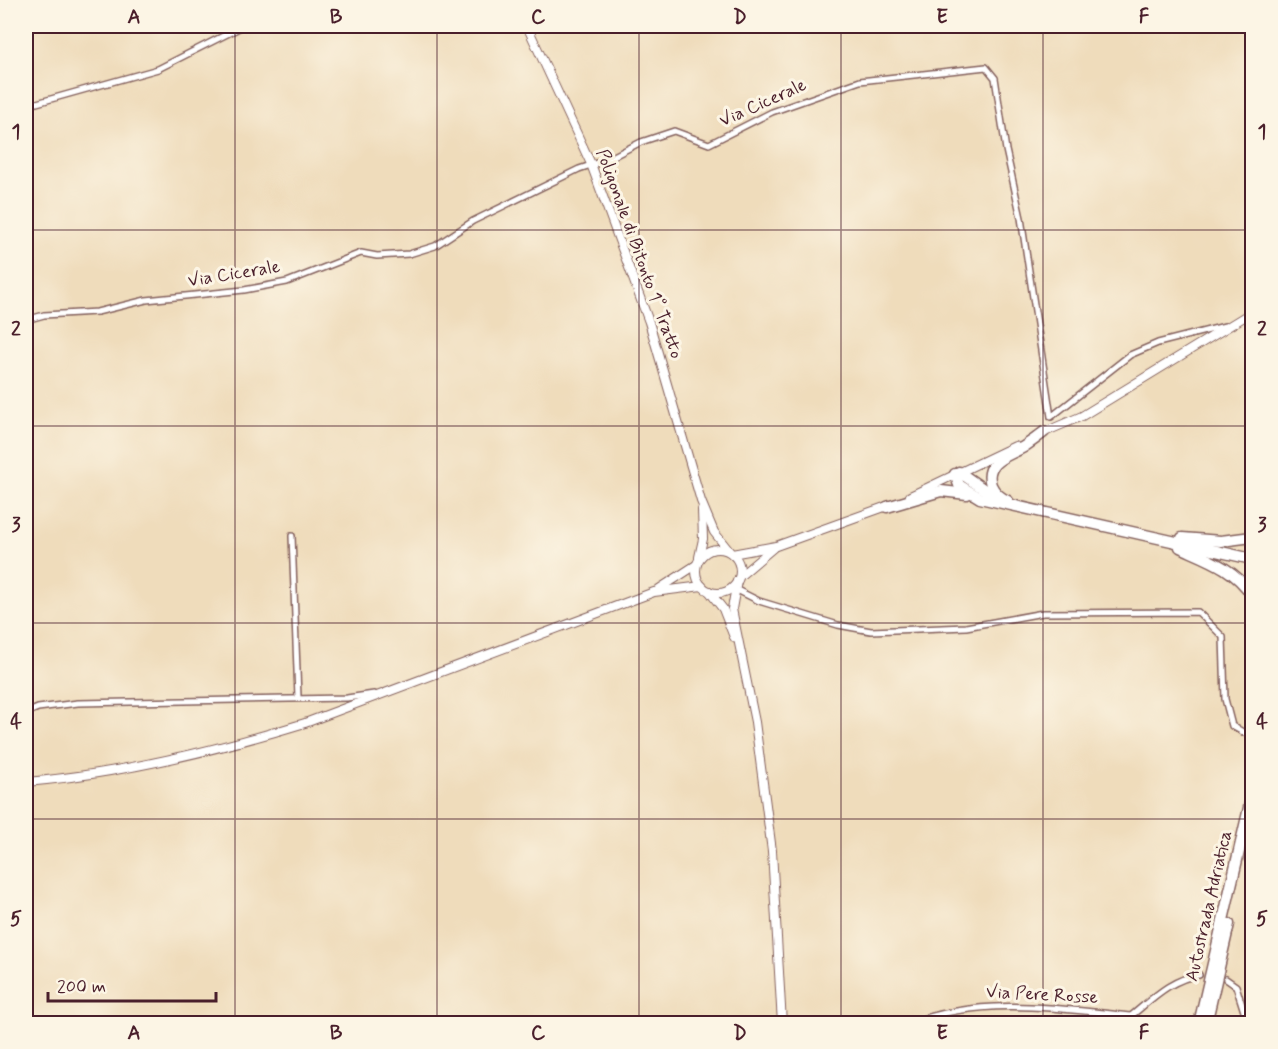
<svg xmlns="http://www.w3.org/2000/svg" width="1278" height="1049" font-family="Mynerve,sans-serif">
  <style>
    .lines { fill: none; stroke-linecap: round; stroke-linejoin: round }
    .street-casing { stroke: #84615d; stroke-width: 8 }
    .secondary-casing { stroke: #84615d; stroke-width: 10 }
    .highway-casing { stroke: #84615d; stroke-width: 13 }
    .street { stroke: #fff; stroke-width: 5 }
    .secondary { stroke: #fff; stroke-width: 8 }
    .highway { stroke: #fff; stroke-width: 10 }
    .grid { fill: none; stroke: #4a1f2b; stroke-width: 1.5; stroke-opacity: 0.55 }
    .labels { text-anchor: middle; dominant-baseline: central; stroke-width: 6; stroke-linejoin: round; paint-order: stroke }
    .street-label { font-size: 18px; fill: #4a1f2b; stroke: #fcf5e5 }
    .neatline { fill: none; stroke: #4a1f2b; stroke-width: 2 }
    .grid-label { font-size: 20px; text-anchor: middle; font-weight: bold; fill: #4a1f2b }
  </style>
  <rect width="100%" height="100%" fill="#fcf5e5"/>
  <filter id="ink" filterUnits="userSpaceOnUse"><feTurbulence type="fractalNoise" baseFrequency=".0167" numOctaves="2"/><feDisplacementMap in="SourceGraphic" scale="12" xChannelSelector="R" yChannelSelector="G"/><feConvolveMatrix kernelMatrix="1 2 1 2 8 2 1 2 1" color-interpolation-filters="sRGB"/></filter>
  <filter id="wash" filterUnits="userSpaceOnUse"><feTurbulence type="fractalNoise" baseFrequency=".008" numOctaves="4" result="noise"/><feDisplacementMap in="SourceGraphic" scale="24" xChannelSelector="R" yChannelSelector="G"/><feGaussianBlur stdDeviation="1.35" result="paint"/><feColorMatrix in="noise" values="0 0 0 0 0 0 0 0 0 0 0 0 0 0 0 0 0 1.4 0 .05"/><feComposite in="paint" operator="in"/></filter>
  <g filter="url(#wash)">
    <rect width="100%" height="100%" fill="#efdcbb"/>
  </g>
  <g filter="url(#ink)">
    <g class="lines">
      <defs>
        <g id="street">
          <path d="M26,106L158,69L243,26"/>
          <path d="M26,320L44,315L97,312L146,300L244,290L287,282L361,253L377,256L409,254L435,246L473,221L579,169L606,160L641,142L674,131L709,144L772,112L860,81L986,67L995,78L1006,150L1021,218L1051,417L1130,355L1158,343L1225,326"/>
          <path d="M292,536L298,697"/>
          <path d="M735,589L759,601L838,625L871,631L966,627L1043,613L1198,612L1223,637L1225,699L1232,726L1252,737"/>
          <path d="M26,713L38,708L78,703L347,698L374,694"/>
          <path d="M1226,979L1236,986L1248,1024"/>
          <path d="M908,1024C980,996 1057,1008 1131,1016C1152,999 1171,979 1199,975"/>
        </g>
        <g id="secondary">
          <path d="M527,26L591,164L649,322L701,501L714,532L730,552"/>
          <path d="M1040,434L1082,416L1252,312"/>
          <path d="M910,496L1015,446"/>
          <circle cx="718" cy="571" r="22"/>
          <path d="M732,554L776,546L890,505"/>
          <path d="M699,557L703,539L702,510"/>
          <path d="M740,576L773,548"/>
          <path d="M737,581L732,609L755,722L772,851L782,1024"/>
          <path d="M659,589L696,565"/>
          <path d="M709,591L723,609L734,637"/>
          <path d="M26,782C121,774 214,751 305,723L654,592L702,586"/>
        </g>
        <g id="highway">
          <path d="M959,472L995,497"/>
          <path d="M955,474L959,485L980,498L1252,559"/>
          <path d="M1008,501C1001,498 994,492 991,485C983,460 1010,456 1025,446C1031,442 1038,437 1044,432"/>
          <path d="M887,507L941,491L967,494"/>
          <path d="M1182,538L1221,541L1252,537"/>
          <path d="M1180,547C1209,560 1234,568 1252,595"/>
          <path d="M1199,1024L1252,795"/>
          <path d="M1206,1024L1229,924"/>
        </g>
      </defs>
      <use href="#street" class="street-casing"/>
      <use href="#secondary" class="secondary-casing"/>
      <use href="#highway" class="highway-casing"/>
      <use href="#street" class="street"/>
      <use href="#secondary" class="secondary"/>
      <use href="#highway" class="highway"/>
    </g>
  </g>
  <path class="grid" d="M235,26V1024M437,26V1024M639,26V1024M841,26V1024M1043,26V1024M26,230H1252M26,426H1252M26,623H1252M26,819H1252"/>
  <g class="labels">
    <g class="street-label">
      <text transform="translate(763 103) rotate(-24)">Via Cicerale</text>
      <text transform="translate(639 254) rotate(70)">Poligonale di Bitonto 1° Tratto</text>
      <text transform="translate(234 274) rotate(-9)">Via Cicerale</text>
      <text transform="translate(1209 906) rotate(-77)">Autostrada Adriatica</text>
      <text transform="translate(1042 995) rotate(3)">Via Pere Rosse</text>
    </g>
  </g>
  <rect width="1278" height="1049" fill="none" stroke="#fcf5e5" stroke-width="66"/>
  <path d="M48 992v9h168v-9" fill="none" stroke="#4a1f2b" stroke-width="3"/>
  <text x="57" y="992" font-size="18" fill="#4a1f2b" stroke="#fcf5e5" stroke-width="4.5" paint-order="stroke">200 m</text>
  <rect x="33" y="33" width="1212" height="983" class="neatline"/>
  <g class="grid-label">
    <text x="134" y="23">A</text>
    <text x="336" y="23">B</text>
    <text x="538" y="23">C</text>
    <text x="740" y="23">D</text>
    <text x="942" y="23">E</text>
    <text x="1144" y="23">F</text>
    <text x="16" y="138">1</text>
    <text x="1262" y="138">1</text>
    <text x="16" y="335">2</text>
    <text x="1262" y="335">2</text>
    <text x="16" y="531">3</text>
    <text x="1262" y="531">3</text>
    <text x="16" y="728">4</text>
    <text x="1262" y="728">4</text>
    <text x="16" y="925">5</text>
    <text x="1262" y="925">5</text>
    <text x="134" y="1039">A</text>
    <text x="336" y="1039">B</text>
    <text x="538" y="1039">C</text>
    <text x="740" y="1039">D</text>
    <text x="942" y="1039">E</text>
    <text x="1144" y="1039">F</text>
  </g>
</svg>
